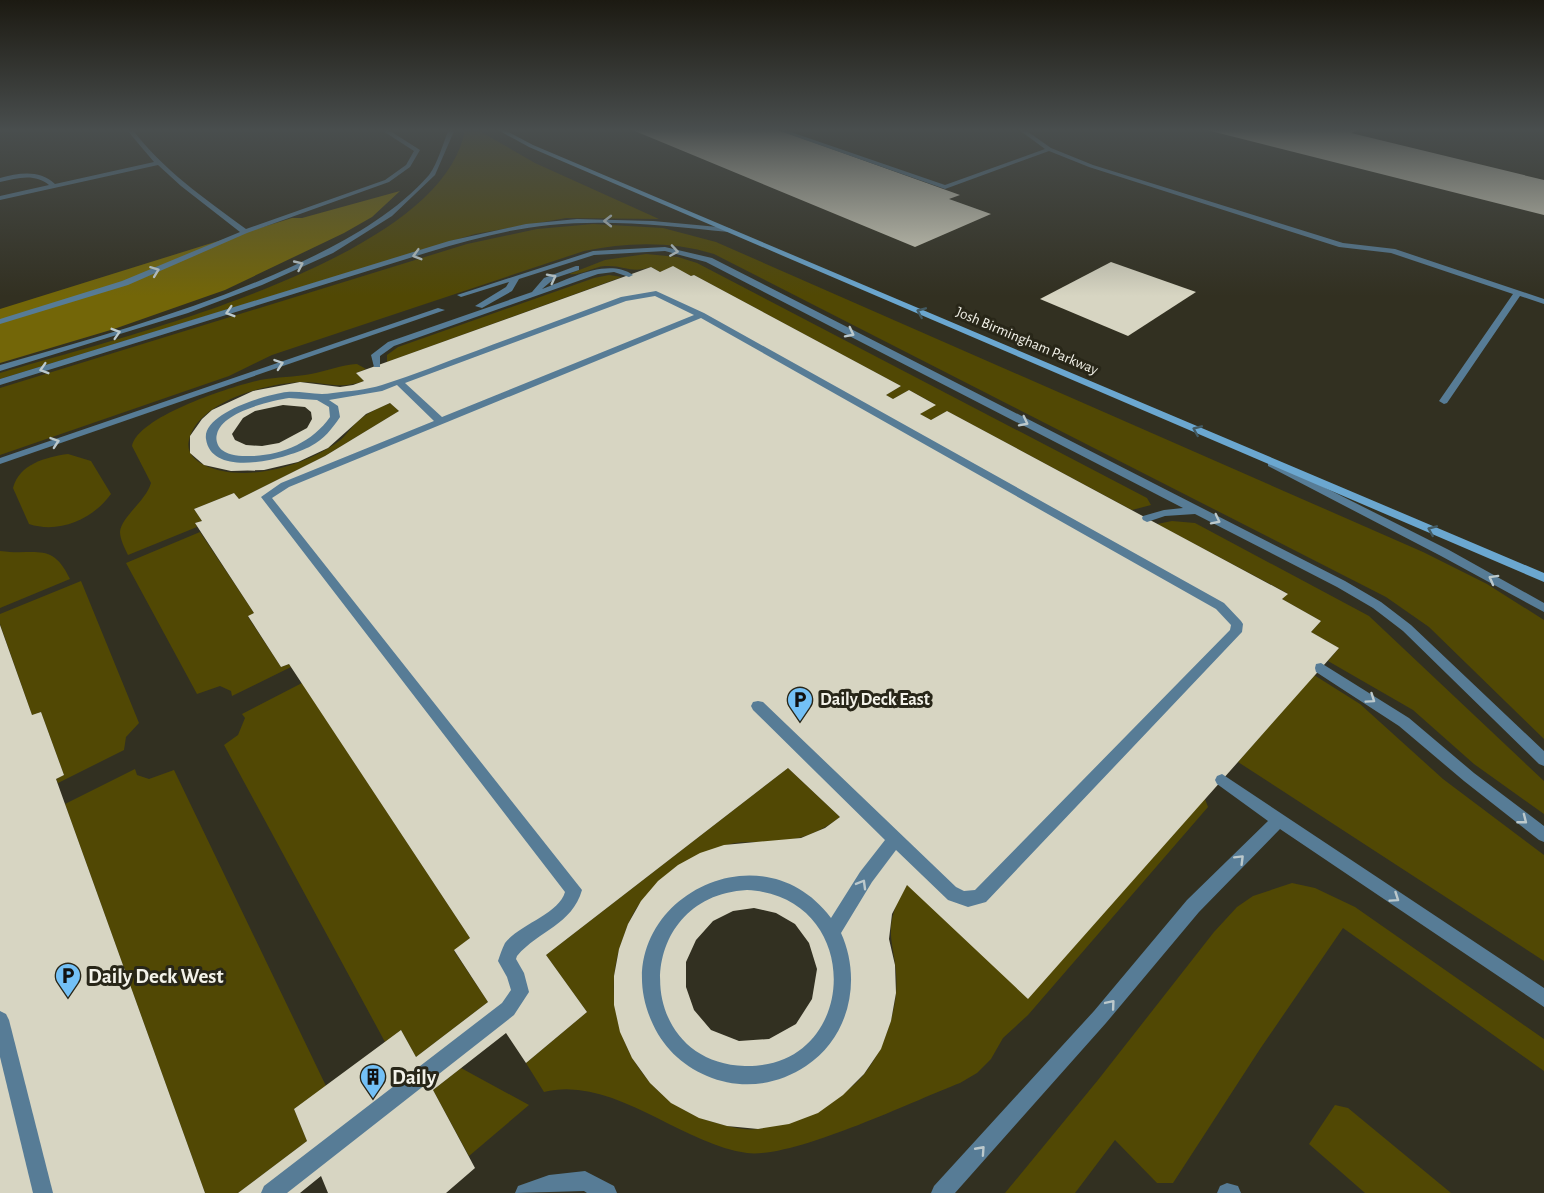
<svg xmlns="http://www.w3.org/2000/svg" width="1544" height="1193" font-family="'Alegreya Sans',sans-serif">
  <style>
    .green { fill: #514804 }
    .forest { fill: #736608 }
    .building { fill: #d7d5c2; fill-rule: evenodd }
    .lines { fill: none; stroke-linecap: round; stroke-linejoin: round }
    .lane { fill: #577c96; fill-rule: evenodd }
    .secondary { fill: #6ba7d0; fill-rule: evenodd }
    .oneway { stroke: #bcc9cc }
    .oneway2 { stroke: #435a62 }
    .labels { text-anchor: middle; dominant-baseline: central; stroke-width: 6; stroke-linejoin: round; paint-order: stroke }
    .far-street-label { font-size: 15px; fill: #f3f2e9; stroke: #282618 }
    .poi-label { font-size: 18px; font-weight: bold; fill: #f3f2e9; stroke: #282618; text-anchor: start }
    .near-poi-label { font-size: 21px; font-weight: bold; fill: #f3f2e9; stroke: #282618; text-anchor: start }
  </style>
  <rect width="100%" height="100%" fill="#323021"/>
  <g class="green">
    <path d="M465,129H476L535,163L659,219L566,218L475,234L0,379V373C113,339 444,262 465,129Z"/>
    <path d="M593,224L663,228L716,242L1423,552L1487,584L1544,620V739L1429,627L1386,597L714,254C672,241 627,242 584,251L272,355L229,376L0,455V388L467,244L537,229Z"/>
    <path d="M646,254L678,257L697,263L1147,498L1151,505L1132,510L947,411L931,420L920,414L935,404L909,390L893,399L886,395L901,386L694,275L691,276L674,267L660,272L651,267C631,274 625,265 605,266C593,267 580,276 569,274L605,260Z"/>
    <path d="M609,275L622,277L387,362V355L398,347L594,278Z"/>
    <path d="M357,364L366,369L356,373L364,381C340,390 326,382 302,382C268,383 198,401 189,440C186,451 194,460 204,465C244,484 306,466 339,441C347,435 351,427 358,421C367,413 379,408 390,403L399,411L325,456L239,499L234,493L194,509L202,521L195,523L197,527L128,555C125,549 120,539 120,532C121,517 146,501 151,483L132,446C138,416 232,386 260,380C277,377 295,377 311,374C327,371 341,365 357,364Z"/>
    <path d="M68,454L91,461L111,494C93,519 59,534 29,524L13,488C19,464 46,457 68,454Z"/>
    <path d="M1172,521L1195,523L1369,616L1544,781V814L1474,764L1413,710L1328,661L1339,648L1311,632L1321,621L1282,599L1287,593L1157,524Z"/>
    <path d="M200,532L254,613L248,617L281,667L289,664L291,667L232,696L231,691L220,686L197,694L126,563Z"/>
    <path d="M0,551C36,556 52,541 70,579L0,608Z"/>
    <path d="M81,581L139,723L126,737L124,750L58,783L56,779L64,775L41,712L32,715L0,624V614Z"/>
    <path d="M1314,675L1360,704L1443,779L1544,855V961L1238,762Z"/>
    <path d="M302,683L470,938L454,951L488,1002L416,1057L401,1030L385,1042L224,745L238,735L245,718L242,714Z"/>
    <path d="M788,768L840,817C817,835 793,842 764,842C752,842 735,841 724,846C713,850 648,894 641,902C633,911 627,926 623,938C594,1013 636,1100 713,1122C727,1126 744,1131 758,1129C772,1127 788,1117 800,1112C825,1102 848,1095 865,1073C882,1051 893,1022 896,994C900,946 876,934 907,885L1205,799L1208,807L1028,1015L1003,1038L991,1059L977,1073L960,1083C913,1101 793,1159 747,1153C680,1144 613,1075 544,1092L526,1063L587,1012L546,955Z"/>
    <path d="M135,769L137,775L149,779L174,770L326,1086L294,1109L307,1141L238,1193H205L65,804Z"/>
    <path d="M1292,883L1315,888L1355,907L1544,1039V1071L1343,928L1260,1049L1173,1183H1157L1115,1140L1075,1193H1005L1098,1080L1214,932L1237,907L1253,896Z"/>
    <path d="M461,1068L529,1105L469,1156L433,1090Z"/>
    <path d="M1335,1105L1348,1108L1451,1193H1365L1309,1144Z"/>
  </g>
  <path class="forest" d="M400,191L372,217L344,233L225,290L114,329L0,363V309L292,218H302Z"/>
  <g class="building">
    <path d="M630,129H776L960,195L949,199L991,214L915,247Z"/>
    <path d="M1203,129H1360L1351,133L1544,180V215Z"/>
    <path d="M1111,262L1196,292L1128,336L1040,299Z"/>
    <path d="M673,266L691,276L694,275L901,386L886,395L893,399L909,390L936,405L920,414L931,420L947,411L1288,594L1282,599L1321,621L1311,632L1339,648L1028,999L907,885L892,914L889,939L895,965L896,993L891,1021L881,1049L864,1074L843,1095L818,1113L789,1124L758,1129L727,1126L699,1118L671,1103L650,1083L632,1058L620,1032L614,1005V976L619,949L628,924L641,901L658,881L678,865L700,853L724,845L801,838L825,828L840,817L788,768L546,955L587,1012L526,1063L506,1033L433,1090L475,1168L446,1193H328L321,1176L300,1193H238L307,1141L294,1109L401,1030L416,1057L488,1002L454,950L470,938L289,664L281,667L248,616L254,613L195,523L202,521L194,509L234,493L239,499L325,456L399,411L390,403L366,414L328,448L298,462L264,470L231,471L204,465L190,453V436L202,419L212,410L253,391L300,382L340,387L353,385L364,381L356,373L651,267L660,272ZM283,405L305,407L311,412L312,419L307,428L279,443L262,446L246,445L235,440L232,434L243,418L255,411ZM754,908L776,913L795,924L809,943L817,969L812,999L796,1024L769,1039L739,1041L711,1030L694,1010L686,987V962L696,940L713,921L733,911Z"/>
    <path d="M0,625L32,715L41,712L64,775L56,779L205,1193H0Z"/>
  </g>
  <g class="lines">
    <g class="lane">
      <path d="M126,129H132C163,170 204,198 246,229L385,180L406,165L414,151L380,129H387L420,150L410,167L389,182L247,233L128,285L0,324V319L122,281L240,232L181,186L158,165L0,200V196L49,185C35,173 17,178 0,182V178C19,173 39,169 55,184L154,162Z"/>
      <path d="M449,129H455L435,175L392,216L333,253L262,285L188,313L0,371V365C99,337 199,309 293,266C342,243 393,216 429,175C438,163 443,143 449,129Z"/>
      <path d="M774,129H782L945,185L1045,149L1018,129H1024L1051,148L1093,165L1343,243L1395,249L1544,299V304L1520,296L1447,403L1444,404L1439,401L1513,294L1391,253L1339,247L1089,167L1049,151L945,189Z"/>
      <path d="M577,219L653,221L729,228L732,230L729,232C670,226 610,219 550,225C509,229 469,240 429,252L0,385V379L449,241L526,224Z"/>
      <path d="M665,247L712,258L1345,581L1381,602L1411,625L1544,751V766L1539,764L1403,631L1373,608L1337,587L1195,514L1165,516L1147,522L1143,520L1142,518L1143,516L1164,510L1183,508L706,262L665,251L594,255L519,279L512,291L482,308L475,306L506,287L509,282L461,297L457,295L593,251Z"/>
      <path d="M576,266H579V270L555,278L542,289C568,280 607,257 633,275L629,277L614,272L598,274L394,346L380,356V367H374L371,355L388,342L532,292L544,278Z"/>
      <path d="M656,291L704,313L1224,603L1241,621L1243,624L1242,632L986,902L968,907L948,900L896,850L872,882L841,933C862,979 850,1037 806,1066C776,1086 740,1090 707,1076C681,1065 662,1046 651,1020C603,907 758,820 831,918L860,872L885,840L753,710L751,706L753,702L758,701L763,702L956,887L964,891L975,890L1230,630L1231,625L1216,609L701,318L289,487L272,498L582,890C572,925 539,930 517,956L516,959L524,973L529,992L514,1015L287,1193H261L264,1186L502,1003L511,990L507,977L498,961C500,955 502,949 505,943C520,924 559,914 565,892L261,497L281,483L434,421L397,385L382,391L329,400L338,406L340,417C332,429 324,439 311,446C289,458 212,480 206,439C202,413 268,394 287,392C303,391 317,396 333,393C349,391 366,390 382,385C414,375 445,362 476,351C524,333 573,315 621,297ZM655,296L694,315L442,417L405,383L626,301ZM289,398L317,400L329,407L330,417C312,443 280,456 249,456C240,456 230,456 222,450C218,447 215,440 217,434C222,412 270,401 289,398ZM747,890C866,896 860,1069 745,1066C632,1063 631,896 747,890Z"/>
      <path d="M438,308L445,310L0,464V458Z"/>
      <path d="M1272,461L1449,550L1544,603V612L1441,556L1268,466V462Z"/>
      <path d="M1321,663L1409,718L1474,773L1544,826V842L1539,840L1464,781L1399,726L1316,672L1315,668L1316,664Z"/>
      <path d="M1222,774L1544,988V1007L1280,829L1199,912L1106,1023L955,1193H931L934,1186L1094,1011L1187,900L1268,821L1217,784L1215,780L1217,776Z"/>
      <path d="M0,1011L6,1014L9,1020L53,1193H33L0,1057Z"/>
      <path d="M585,1171L614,1186L617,1193H587L584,1191L515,1193L518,1186L549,1175Z"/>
      <path d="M1227,1183L1238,1186L1241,1193H1217L1220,1186Z"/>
    </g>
    <path class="secondary" d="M496,129H503L533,145L1544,573V582L529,147Z"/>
  </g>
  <defs><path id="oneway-chevron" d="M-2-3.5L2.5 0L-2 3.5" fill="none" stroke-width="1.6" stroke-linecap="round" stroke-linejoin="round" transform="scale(1.5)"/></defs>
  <g class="oneway">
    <use href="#oneway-chevron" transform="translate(608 221) rotate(180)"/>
    <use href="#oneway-chevron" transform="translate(674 251) rotate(9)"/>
    <use href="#oneway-chevron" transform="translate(417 255) rotate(164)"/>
    <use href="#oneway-chevron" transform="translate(299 265) rotate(-25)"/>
    <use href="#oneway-chevron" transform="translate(155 271) rotate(-21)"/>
    <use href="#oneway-chevron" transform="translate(552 278) rotate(-27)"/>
    <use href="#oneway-chevron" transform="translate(230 312) rotate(163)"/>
    <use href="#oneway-chevron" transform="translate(116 333) rotate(-17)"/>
    <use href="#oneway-chevron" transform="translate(850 333) rotate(27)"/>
    <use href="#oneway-chevron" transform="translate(279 364) rotate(-19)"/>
    <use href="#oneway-chevron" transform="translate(44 369) rotate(163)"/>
    <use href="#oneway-chevron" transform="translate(1024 422) rotate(27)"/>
    <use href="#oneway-chevron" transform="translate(55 442) rotate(-19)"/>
    <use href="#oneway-chevron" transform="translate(1216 520) rotate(27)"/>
    <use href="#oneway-chevron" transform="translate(1493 579) rotate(-151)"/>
    <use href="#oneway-chevron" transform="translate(1371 699) rotate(34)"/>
    <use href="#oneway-chevron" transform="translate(1523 820) rotate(38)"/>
    <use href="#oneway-chevron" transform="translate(1240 859) rotate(-45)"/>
    <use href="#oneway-chevron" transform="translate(862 884) rotate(-60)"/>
    <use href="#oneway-chevron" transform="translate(1395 898) rotate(34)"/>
    <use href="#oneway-chevron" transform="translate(1111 1004) rotate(-50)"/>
    <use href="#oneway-chevron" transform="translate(981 1150) rotate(-48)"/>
  </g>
  <g class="oneway2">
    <use href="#oneway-chevron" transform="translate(921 312) rotate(-157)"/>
    <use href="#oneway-chevron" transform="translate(1197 430) rotate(-157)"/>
    <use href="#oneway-chevron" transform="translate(1432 530) rotate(-157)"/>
  </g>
  <linearGradient id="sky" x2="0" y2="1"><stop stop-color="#1c1a12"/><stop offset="0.44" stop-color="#494e4e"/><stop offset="1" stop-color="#494e4e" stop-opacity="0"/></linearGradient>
  <rect width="1544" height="296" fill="url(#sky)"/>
  <defs>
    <symbol id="parking-pin" viewBox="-11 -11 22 30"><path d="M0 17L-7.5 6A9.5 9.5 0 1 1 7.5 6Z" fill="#73c0f6" stroke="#282618"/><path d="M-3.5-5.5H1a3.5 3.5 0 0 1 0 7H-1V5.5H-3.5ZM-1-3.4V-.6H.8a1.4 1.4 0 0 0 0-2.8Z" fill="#111"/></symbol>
    <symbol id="building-pin" viewBox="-11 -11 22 30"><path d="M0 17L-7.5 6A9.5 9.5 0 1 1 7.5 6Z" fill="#73c0f6" stroke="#282618"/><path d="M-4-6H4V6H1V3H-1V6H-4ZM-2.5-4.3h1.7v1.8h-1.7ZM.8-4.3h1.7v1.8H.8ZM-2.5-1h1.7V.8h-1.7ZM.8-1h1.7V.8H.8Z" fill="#111"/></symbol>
  </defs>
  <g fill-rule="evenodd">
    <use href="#parking-pin" x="785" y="685" width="30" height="40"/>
    <use href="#parking-pin" x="53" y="961" width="30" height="40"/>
    <use href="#building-pin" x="358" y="1062" width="30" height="40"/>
  </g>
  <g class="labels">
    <g class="far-street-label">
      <text transform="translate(1027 341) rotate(23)">Josh Birmingham Parkway</text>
    </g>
    <g class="poi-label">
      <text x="820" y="700">Daily Deck East</text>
    </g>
    <g class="near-poi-label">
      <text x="88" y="976">Daily Deck West</text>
      <text x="392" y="1077">Daily</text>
    </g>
  </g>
</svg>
